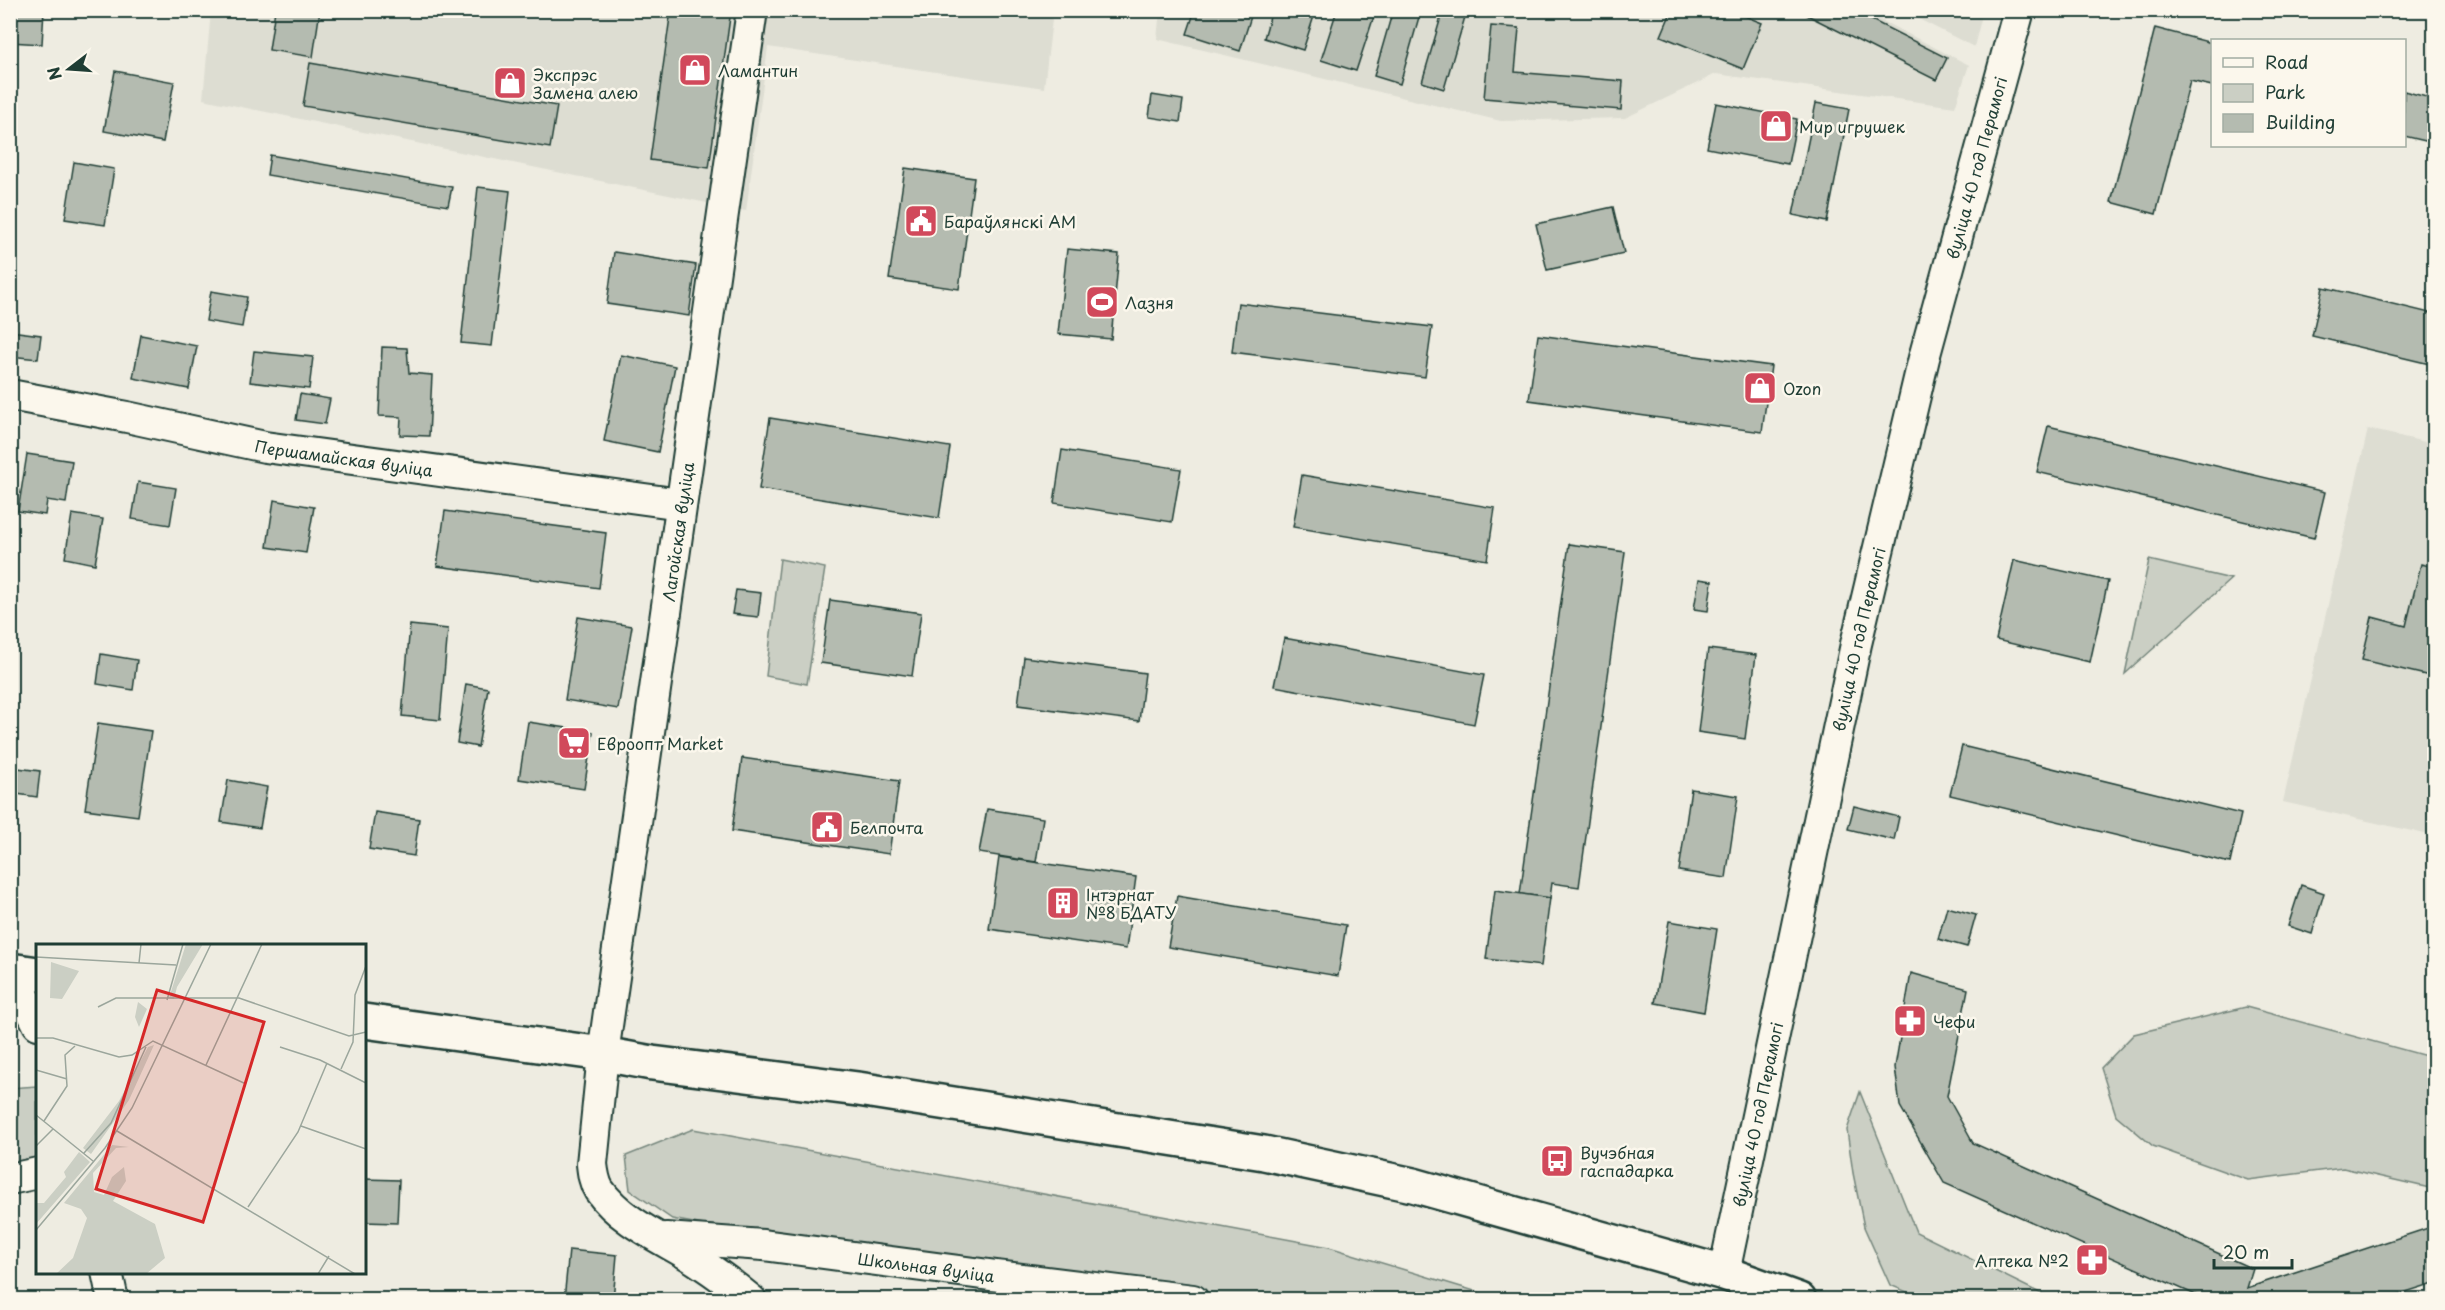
<svg xmlns="http://www.w3.org/2000/svg" width="2445" height="1310" font-family="'Playpen Sans',sans-serif">
  <style>
    .built { fill: #ddddd2 }
    .green { fill: #cbcfc4; stroke: #75867c; stroke-width: 1.5 }
    .building { fill: #b4bbb0; stroke: #1f3d34; stroke-width: 1.5 }
    .lines { fill: none; stroke-linecap: round; stroke-linejoin: round }
    .minor-casing { stroke: #1f3d34; stroke-width: 34 }
    .major-casing { stroke: #1f3d34; stroke-width: 38 }
    .minor { stroke: #fbf7ec; stroke-width: 30 }
    .major { stroke: #fbf7ec; stroke-width: 33 }
    .labels { text-anchor: middle; dominant-baseline: central; stroke-width: 5; stroke-linejoin: round; paint-order: stroke }
    .poi-label { font-size: 16px; fill: #1f3d34; stroke: #fbf7ec; text-anchor: start }
    .street-label { font-size: 16px; fill: #1f3d34; stroke: #fbf7ec }
    .inset-road { fill: none; stroke: #9ba69c; stroke-width: 1.5 }
    .view { fill: #d62828; fill-opacity: 0.15; stroke: #d62828; stroke-width: 3 }
    .inset-edge { fill: none; stroke: #1f3d34; stroke-width: 3 }
  </style>
  <rect width="100%" height="100%" fill="#eeece1"/>
  <filter id="ink" filterUnits="userSpaceOnUse"><feTurbulence type="fractalNoise" baseFrequency=".0167" numOctaves="2"/><feDisplacementMap in="SourceGraphic" scale="12" xChannelSelector="R" yChannelSelector="G"/><feConvolveMatrix kernelMatrix="1 2 1 2 8 2 1 2 1" color-interpolation-filters="sRGB"/></filter>
  <g filter="url(#ink)">
    <g class="built">
      <path d="M1160,10H1861L1969,65L1955,107L1716,74L1625,118L1501,121L1157,39Z"/>
      <path d="M211,11H1053L1044,88L768,47L746,211L203,99Z"/>
      <path d="M1903,11H1983L1974,47Z"/>
      <path d="M2368,429L2434,444V836L2283,802Z"/>
    </g>
    <g class="green">
      <path d="M780,559L825,568L807,684L766,676Z"/>
      <path d="M2149,560L2231,579L2125,674Z"/>
      <path d="M2246,1007L2434,1058V1189L2343,1168L2248,1180L2153,1146L2116,1115L2101,1068L2134,1034Z"/>
      <path d="M37,1086V1160L10,1166V1088Z"/>
      <path d="M1860,1092L1916,1232L2052,1299H1924L1890,1285L1864,1227L1853,1173L1847,1130Z"/>
      <path d="M693,1129L1329,1247L1501,1299H1102L672,1219L630,1190L626,1156Z"/>
    </g>
    <g class="building">
      <path d="M10,10H44L42,44L10,42Z"/>
      <path d="M275,10H320L313,57L269,50Z"/>
      <path d="M671,10H731L709,168L650,160Z"/>
      <path d="M1195,10H1253L1240,51L1187,34Z"/>
      <path d="M1272,10H1316L1303,50L1264,38Z"/>
      <path d="M1337,10H1376L1356,71L1321,60Z"/>
      <path d="M1393,10H1421L1400,84L1374,76Z"/>
      <path d="M1443,10H1467L1444,89L1422,82Z"/>
      <path d="M1672,10H1730L1762,23L1743,69L1661,36Z"/>
      <path d="M1797,10H1852L1947,58L1936,80Z"/>
      <path d="M1491,26L1519,28L1515,72L1623,81L1621,110L1484,98Z"/>
      <path d="M2155,28L2212,43V86L2190,81L2156,214L2111,202Z"/>
      <path d="M310,63L557,106L550,148L303,106Z"/>
      <path d="M115,71L174,82L163,142L104,131Z"/>
      <path d="M2404,91L2434,99V143L2404,136Z"/>
      <path d="M1152,95L1183,100L1180,122L1149,117Z"/>
      <path d="M1716,103L1797,119L1788,164L1707,148Z"/>
      <path d="M1816,103L1849,109L1827,222L1793,215Z"/>
      <path d="M270,155L452,187L448,206L267,175Z"/>
      <path d="M74,162L114,169L105,225L65,219Z"/>
      <path d="M905,168L974,178L959,289L889,279Z"/>
      <path d="M478,187L510,191L492,346L461,343Z"/>
      <path d="M1613,207L1624,253L1547,270L1536,224Z"/>
      <path d="M1067,249L1119,254L1111,339L1058,334Z"/>
      <path d="M614,252L696,265L689,316L607,304Z"/>
      <path d="M2323,287L2434,314V365L2312,336Z"/>
      <path d="M211,291L247,297L242,327L206,321Z"/>
      <path d="M1238,303L1432,327L1425,377L1232,352Z"/>
      <path d="M10,331L41,335L38,359L10,356Z"/>
      <path d="M141,335L197,346L189,389L133,378Z"/>
      <path d="M1538,335L1771,366L1762,432L1529,400Z"/>
      <path d="M382,347L407,348L409,373L432,375L429,436L400,435L401,417L379,416Z"/>
      <path d="M254,351L313,357L309,389L250,382Z"/>
      <path d="M621,355L675,366L658,452L604,441Z"/>
      <path d="M300,394L330,399L325,424L296,420Z"/>
      <path d="M770,418L950,447L939,518L759,489Z"/>
      <path d="M2048,426L2325,492L2314,538L2037,472Z"/>
      <path d="M1062,450L1181,469L1172,522L1054,503Z"/>
      <path d="M27,454L72,461L66,503L47,500L45,515L18,511Z"/>
      <path d="M1302,475L1495,508L1487,560L1293,527Z"/>
      <path d="M138,482L176,488L170,525L132,519Z"/>
      <path d="M274,500L314,507L306,553L267,547Z"/>
      <path d="M445,511L606,533L599,588L437,566Z"/>
      <path d="M72,514L103,519L95,564L65,558Z"/>
      <path d="M1569,544L1625,552L1579,887L1552,883L1550,898L1520,894Z"/>
      <path d="M2014,560L2108,581L2090,662L1996,640Z"/>
      <path d="M2421,564L2434,567V677L2362,660L2372,617L2406,626Z"/>
      <path d="M1699,579L1712,581L1708,611L1694,609Z"/>
      <path d="M736,590L761,593L758,617L732,614Z"/>
      <path d="M830,600L921,613L912,676L821,663Z"/>
      <path d="M578,617L632,626L618,709L565,700Z"/>
      <path d="M410,625L448,629L440,720L402,716Z"/>
      <path d="M1284,638L1484,675L1474,724L1274,686Z"/>
      <path d="M1708,649L1756,655L1745,739L1698,732Z"/>
      <path d="M101,654L137,660L133,690L97,684Z"/>
      <path d="M1024,657L1145,673L1139,721L1018,705Z"/>
      <path d="M466,684L488,688L478,747L457,743Z"/>
      <path d="M528,722L593,732L584,789L519,779Z"/>
      <path d="M98,723L151,731L138,816L85,809Z"/>
      <path d="M1962,746L2241,814L2230,863L1950,795Z"/>
      <path d="M742,758L899,781L889,854L732,831Z"/>
      <path d="M10,767L40,771L37,797L10,793Z"/>
      <path d="M228,780L267,787L260,828L221,822Z"/>
      <path d="M1691,789L1738,796L1726,878L1679,871Z"/>
      <path d="M1854,806L1899,817L1894,840L1848,829Z"/>
      <path d="M987,809L1043,818L1036,862L979,853Z"/>
      <path d="M375,812L419,819L414,856L369,849Z"/>
      <path d="M999,857L1136,877L1126,949L989,929Z"/>
      <path d="M2301,885L2324,893L2312,934L2288,926Z"/>
      <path d="M1495,890L1550,898L1541,966L1486,959Z"/>
      <path d="M1177,896L1346,925L1338,976L1168,947Z"/>
      <path d="M1947,907L1976,915L1967,947L1938,939Z"/>
      <path d="M1669,921L1717,929L1704,1012L1655,1003Z"/>
      <path d="M1911,973L1968,989L1947,1096L1973,1143L2253,1269L2247,1288L2434,1226V1283L2381,1300H2207L1944,1183L1900,1106L1895,1067Z"/>
      <path d="M364,1179L399,1180L397,1223L364,1222Z"/>
      <path d="M569,1250L617,1255L613,1300H564Z"/>
    </g>
    <g class="lines">
      <defs>
        <g id="minor">
          <path id="s1" d="M10,395L127,417L265,447L681,504"/>
          <path d="M10,968L38,1024"/>
          <path d="M10,1179L38,1173"/>
          <path id="s2" d="M666,1238L763,1245L997,1276L1193,1300"/>
          <path d="M107,1272L113,1300"/>
          <path id="s3" d="M1724,1273L1856,644L1924,358L2019,10"/>
          <path id="s4" d="M751,1300C734,1286 716,1273 698,1261C666,1240 622,1223 599,1190C594,1182 593,1173 592,1164L603,1054L752,10"/>
        </g>
        <g id="major">
          <path d="M10,970L38,974"/>
          <path d="M364,1021L603,1054L652,1063L858,1089L1264,1153L1413,1185L1724,1273L1799,1300"/>
        </g>
      </defs>
      <use href="#minor" class="minor-casing"/>
      <use href="#major" class="major-casing"/>
      <use href="#minor" class="minor"/>
      <use href="#major" class="major"/>
    </g>
  </g>
  <defs>
    <symbol id="shop-square" viewBox="-11 -11 22 22"><rect x="-9" y="-9" width="18" height="18" rx="4" fill="#d1495b" stroke="#fbf7ec"/><path d="M-5-2.5h2.3a2.7 3.5 0 0 1 5.4 0H5L5.5 6h-11ZM-1.5-2.5h3a1.5 2.3 0 0 0-3 0Z" fill="#fff"/></symbol>
    <symbol id="civic-square" viewBox="-11 -11 22 22"><rect x="-9" y="-9" width="18" height="18" rx="4" fill="#d1495b" stroke="#fbf7ec"/><path d="M-.6-6.5H3V-4.5H.6V-3L4-1V1h2V6H-6V1h2V-1L-.6-3ZM-1.2 2.5V6h2.4V2.5Z" fill="#fff"/></symbol>
    <symbol id="stadium-square" viewBox="-11 -11 22 22"><rect x="-9" y="-9" width="18" height="18" rx="4" fill="#d1495b" stroke="#fbf7ec"/><path d="M0-5a6.5 5 0 1 0 0 10a6.5 5 0 1 0 0-10ZM-3.5-1.8h7v3.6h-7Z" fill="#fff"/></symbol>
    <symbol id="supermarket-square" viewBox="-11 -11 22 22"><rect x="-9" y="-9" width="18" height="18" rx="4" fill="#d1495b" stroke="#fbf7ec"/><path d="M-6-5.5h2.5l.6 2H6L4.5 2H-2.5L-4.4-4H-6ZM-1.5 3.2a1.3 1.3 0 1 0 .1 0ZM3 3.2a1.3 1.3 0 1 0 .1 0Z" fill="#fff"/></symbol>
    <symbol id="building-square" viewBox="-11 -11 22 22"><rect x="-9" y="-9" width="18" height="18" rx="4" fill="#d1495b" stroke="#fbf7ec"/><path d="M-4-6H4V6H1V3H-1V6H-4ZM-2.5-4.3h1.7v1.8h-1.7ZM.8-4.3h1.7v1.8H.8ZM-2.5-1h1.7V.8h-1.7ZM.8-1h1.7V.8H.8Z" fill="#fff"/></symbol>
    <symbol id="pharmacy-square" viewBox="-11 -11 22 22"><rect x="-9" y="-9" width="18" height="18" rx="4" fill="#d1495b" stroke="#fbf7ec"/><path d="M-2-6h4v4h4v4h-4v4h-4v-4h-4v-4h4Z" fill="#fff"/></symbol>
    <symbol id="bus-square" viewBox="-11 -11 22 22"><rect x="-9" y="-9" width="18" height="18" rx="4" fill="#d1495b" stroke="#fbf7ec"/><path d="M-5-6H5V4H4V6H2V4H-2V6H-4V4H-5ZM-3.5-4V0h7V-4ZM-3.5 1.2v1.5H-2V1.2ZM2 1.2v1.5H3.5V1.2Z" fill="#fff"/></symbol>
  </defs>
  <g fill-rule="evenodd">
    <use href="#shop-square" x="676" y="51" width="38" height="38"/>
    <use href="#shop-square" x="491" y="64" width="38" height="38"/>
    <use href="#shop-square" x="1757" y="107" width="38" height="38"/>
    <use href="#civic-square" x="902" y="202" width="38" height="38"/>
    <use href="#stadium-square" x="1083" y="283" width="38" height="38"/>
    <use href="#shop-square" x="1741" y="369" width="38" height="38"/>
    <use href="#supermarket-square" x="555" y="724" width="38" height="38"/>
    <use href="#civic-square" x="808" y="808" width="38" height="38"/>
    <use href="#building-square" x="1044" y="884" width="38" height="38"/>
    <use href="#pharmacy-square" x="1891" y="1002" width="38" height="38"/>
    <use href="#bus-square" x="1538" y="1142" width="38" height="38"/>
    <use href="#pharmacy-square" x="2073" y="1241" width="38" height="38"/>
  </g>
  <g class="labels">
    <g class="poi-label">
      <text x="718" y="70">Ламантин</text>
      <text x="533" y="74">Экспрэс<tspan x="533" dy="18">Замена алею</tspan></text>
      <text x="1799" y="126">Мир игрушек</text>
      <text x="944" y="221">Бараўлянскі АМ</text>
      <text x="1125" y="302">Лазня</text>
      <text x="1783" y="388">Ozon</text>
      <text x="597" y="743">Евроопт Market</text>
      <text x="850" y="827">Белпочта</text>
      <text x="1086" y="894">Інтэрнат<tspan x="1086" dy="18">№8 БДАТУ</tspan></text>
      <text x="1933" y="1021">Чефи</text>
      <text x="1580" y="1152">Вучэбная<tspan x="1580" dy="18">гаспадарка</tspan></text>
      <text x="2069" y="1260" text-anchor="end">Аптека №2</text>
    </g>
    <g class="street-label">
      <text stroke="none"><textPath href="#s3" startOffset="1134">вуліца 40 год Перамогі</textPath></text>
      <text stroke="none"><textPath href="#s1" startOffset="340">Першамайская вуліца</textPath></text>
      <text stroke="none"><textPath href="#s4" startOffset="854">Лагойская вуліца</textPath></text>
      <text stroke="none"><textPath href="#s3" startOffset="648">вуліца 40 год Перамогі</textPath></text>
      <text stroke="none"><textPath href="#s3" startOffset="162">вуліца 40 год Перамогі</textPath></text>
      <text stroke="none"><textPath href="#s2" startOffset="262">Школьная вуліца</textPath></text>
    </g>
  </g>
  <g transform="translate(36 944)">
    <rect width="330" height="330" fill="#eeece1"/>
    <path d="M150,0H167L141,43L138,55L133,54ZM15,18L43,27L26,55L14,54ZM102,58L111,65L103,83L99,73ZM118,101L93,156L55,210L47,204L83,157L112,103ZM76,201L93,203L80,204L57,229L58,248L68,251L76,233L88,223L90,237L77,257L119,280L129,314L110,330H20L37,314L51,274L45,265L28,259ZM43,208L54,218L0,280V259H8L30,233L28,228Z" fill="#cbcfc4"/>
    <path class="inset-road" d="M0,13L140,21M103,19L105,0M131,56L147,0M62,63L80,54H203L313,92L330,88M0,94H17L83,113L96,111L117,97L210,140M244,103L284,116L330,139M170,121L226,0M305,125L317,98L319,51L330,22M0,126L31,135M0,171L57,217M8,177L31,142L29,111L39,102M265,182L330,205M81,187L319,330M0,202L17,185M48,209L75,179L110,103M212,263L262,188L291,119M0,286L69,204L96,164L175,0M282,330L293,312"/>
    <path class="view" d="M121,46L228,78L167,278L60,245Z"/>
    <rect width="330" height="330" class="inset-edge"/>
  </g>
  <rect width="2445" height="1310" fill="none" stroke="#fbf7ec" stroke-width="36"/>
  <rect x="18" y="18" width="2409" height="1274" fill="none" stroke="#1f3d34" stroke-width="2" filter="url(#ink)"/>
  <rect x="2211" y="39" width="195" height="108" fill="#fbf7ec" stroke="#a3ada2" stroke-width="1.5"/>
  <rect x="2223" y="58" width="30" height="9" fill="#fbf7ec" stroke="#a3ada2" stroke-width="1.5"/>
  <text x="2265" y="69" font-size="18" fill="#1f3d34">Road</text>
  <rect x="2223" y="84" width="30" height="18" fill="#cbcfc4" stroke="#a3ada2" stroke-width="1.5"/>
  <text x="2265" y="99" font-size="18" fill="#1f3d34">Park</text>
  <rect x="2223" y="114" width="30" height="18" fill="#b4bbb0" stroke="#a3ada2" stroke-width="1.5"/>
  <text x="2265" y="129" font-size="18" fill="#1f3d34">Building</text>
  <g transform="translate(69 69) rotate(253)" stroke="#fbf7ec" stroke-width="4.5" paint-order="stroke">
  <path d="M0-4.5L10 22L0 15L-10 22Z" fill="#1f3d34"/>
  <text y="-9" font-size="16" font-weight="bold" text-anchor="middle" fill="#1f3d34">N</text>
  </g>
  <path d="M2214 1259v9h78v-9" fill="none" stroke="#1f3d34" stroke-width="3"/>
  <text x="2223" y="1259" font-size="18" fill="#1f3d34" stroke="#fbf7ec" stroke-width="4.5" paint-order="stroke">20 m</text>
</svg>
